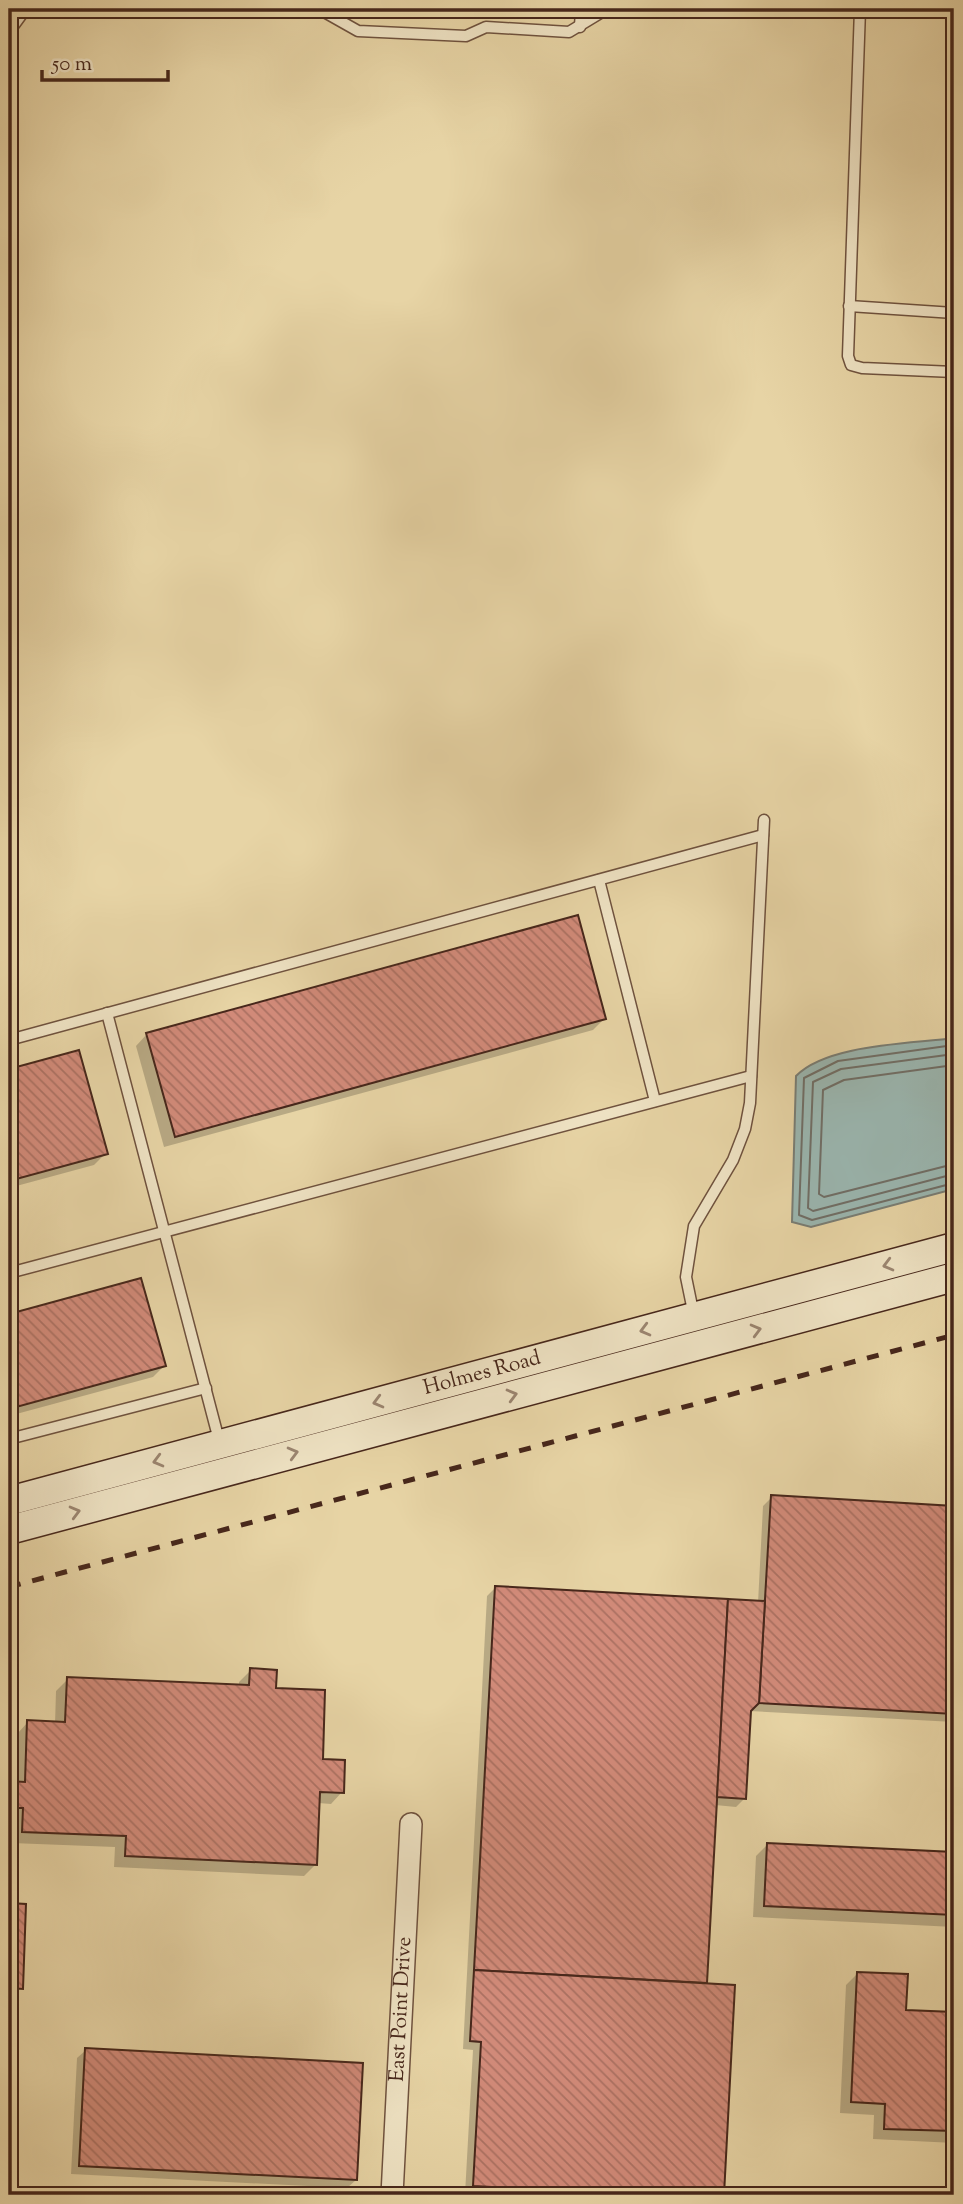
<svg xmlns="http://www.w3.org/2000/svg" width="963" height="2204" font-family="'Sorts Mill Goudy',serif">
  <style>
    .water { fill: #9ab6b0; stroke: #797d74; stroke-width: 2 }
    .shadow { fill: #0003 }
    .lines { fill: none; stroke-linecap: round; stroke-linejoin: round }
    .shore { stroke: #706e66; stroke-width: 2 }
    .building { fill: url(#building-back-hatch); stroke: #47271b; stroke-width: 2 }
    .service-casing { stroke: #6f523e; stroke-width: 13 }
    .minor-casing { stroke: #6f523e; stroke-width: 24 }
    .tertiary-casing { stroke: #6f523e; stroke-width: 27 }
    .secondary-casing { stroke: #47271b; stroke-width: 31 }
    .service { stroke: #efe3c4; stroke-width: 10 }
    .minor { stroke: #efe3c4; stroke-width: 21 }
    .tertiary { stroke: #efe3c4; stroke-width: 24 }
    .secondary { stroke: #efe3c4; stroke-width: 28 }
    .rail { stroke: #47271b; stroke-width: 5; stroke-dasharray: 12 12; stroke-linecap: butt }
    .oneway { stroke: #9b8570 }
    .labels { text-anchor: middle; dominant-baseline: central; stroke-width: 5; stroke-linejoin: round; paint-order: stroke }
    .street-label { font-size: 21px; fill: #47271b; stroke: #efe3c4 }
  </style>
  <defs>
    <pattern id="building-back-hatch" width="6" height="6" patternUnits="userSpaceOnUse" patternTransform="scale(1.75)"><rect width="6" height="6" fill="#d18a79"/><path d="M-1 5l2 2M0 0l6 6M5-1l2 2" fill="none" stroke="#ab7162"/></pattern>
  </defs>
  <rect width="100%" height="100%" fill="#e7d4a5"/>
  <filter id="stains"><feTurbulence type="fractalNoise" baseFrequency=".00286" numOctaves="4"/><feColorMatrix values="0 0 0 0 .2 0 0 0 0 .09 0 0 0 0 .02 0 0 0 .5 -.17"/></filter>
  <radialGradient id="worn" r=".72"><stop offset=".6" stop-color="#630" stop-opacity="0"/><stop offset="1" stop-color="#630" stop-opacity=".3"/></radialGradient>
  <path class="water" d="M954,1038V1189L811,1227L792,1222L796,1076C827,1044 911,1044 954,1038Z"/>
  <g class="shadow">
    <path d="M325,9H373L363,19L325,17Z"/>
    <path d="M527,9H562L560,11Z"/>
    <path d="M605,1018L593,1030L164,1147L136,1046L147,1034Z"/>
    <path d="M78,1052L106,1153L94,1165L9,1188V1071Z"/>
    <path d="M140,1280L164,1366L153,1377L9,1416V1316Z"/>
    <path d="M772,1497L954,1508V1722L749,1711L745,1798L736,1807L715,1805L705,1985L734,1986L722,2195L465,2194L473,2050L463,2049L487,1596L496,1587L758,1603L763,1506Z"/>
    <path d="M251,1670L274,1690L342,1792L331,1804L318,1803L316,1864L304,1876L114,1867L115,1847L11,1843L9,1783H15L17,1734L28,1722L55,1724L56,1691L68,1679L239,1687V1682Z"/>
    <path d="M767,1845L954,1854V1927L753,1917L756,1856Z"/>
    <path d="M9,1905L25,1906L21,1988L9,2000Z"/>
    <path d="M857,1974L904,2012L954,2014V2143L873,2139L874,2115L840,2113L846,1985Z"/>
    <path d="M86,2050L356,2180L347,2188L71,2174L77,2058Z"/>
  </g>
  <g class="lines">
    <g class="shore">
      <path d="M954,1045L838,1061L804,1078L799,1215L812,1220L954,1183"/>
      <path d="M954,1054L841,1069L813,1082L808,1208L813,1211L954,1174"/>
      <path d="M954,1065L844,1080L823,1090L819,1194L824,1197L954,1164"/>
    </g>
  </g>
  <g class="building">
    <path d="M578,915L606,1019L175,1137L146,1033Z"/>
    <path d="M79,1050L108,1154L9,1181V1069Z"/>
    <path d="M141,1278L166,1366L9,1409V1314Z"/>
    <path d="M771,1495L954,1506V1714L759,1703Z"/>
    <path d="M495,1586L728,1599L707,1983L474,1970Z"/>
    <path d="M728,1599L765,1601L759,1703L751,1711L746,1799L717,1797Z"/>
    <path d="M250,1668L277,1670L276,1688L325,1690L323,1759L345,1760L344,1793L320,1792L317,1865L125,1856L126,1836L22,1832L23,1808H9V1781L25,1782L27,1720L65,1722L67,1677L249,1685Z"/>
    <path d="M767,1843L954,1852V1915L764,1906Z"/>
    <path d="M9,1903L26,1904L23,1989L9,1988Z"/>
    <path d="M474,1970L735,1985L724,2195H641L473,2186L481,2042L470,2041Z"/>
    <path d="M857,1972L908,1974L906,2010L954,2012V2131L884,2129L885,2104L851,2102Z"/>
    <path d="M85,2048L363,2063L357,2180L79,2166Z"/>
  </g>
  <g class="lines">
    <defs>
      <g id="service">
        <path d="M319,9L358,31L466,36L486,27L569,32L607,9"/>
        <path d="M860,9L848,356L851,365L862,368L954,372"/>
        <path d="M580,27L581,9"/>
        <path d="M849,306L954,313"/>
        <path d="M599,880L655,1101"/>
        <path d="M107,1013L220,1444"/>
        <path d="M9,1040L763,835"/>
        <path d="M9,1273L751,1076"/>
        <path d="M694,1316L686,1277L694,1226L733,1160L745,1129L750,1103L764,820"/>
        <path d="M9,1439L206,1388"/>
      </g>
      <g id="minor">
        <path id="s1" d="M392,2195L411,1824"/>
      </g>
      <path id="tertiary" d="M9,20L17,9"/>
      <g id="secondary">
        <path id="s2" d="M9,1501L954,1247"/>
        <path d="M9,1530L954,1277"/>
      </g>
    </defs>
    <use href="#service" class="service-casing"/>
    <use href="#minor" class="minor-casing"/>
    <use href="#tertiary" class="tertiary-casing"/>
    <use href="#secondary" class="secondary-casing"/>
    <use href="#service" class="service"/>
    <use href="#minor" class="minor"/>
    <use href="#tertiary" class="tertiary"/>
    <use href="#secondary" class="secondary"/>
    <path class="rail" d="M9,1587L954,1335"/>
  </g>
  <defs><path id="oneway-chevron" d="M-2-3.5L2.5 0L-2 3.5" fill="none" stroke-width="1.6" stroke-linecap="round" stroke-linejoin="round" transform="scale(1.75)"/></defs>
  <g class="oneway">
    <use href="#oneway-chevron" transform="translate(888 1265) rotate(165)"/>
    <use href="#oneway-chevron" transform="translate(645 1330) rotate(165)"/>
    <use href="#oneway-chevron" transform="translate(756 1330) rotate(-15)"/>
    <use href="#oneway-chevron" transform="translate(512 1395) rotate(-15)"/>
    <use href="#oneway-chevron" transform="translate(378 1402) rotate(165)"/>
    <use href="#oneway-chevron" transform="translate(293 1453) rotate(-15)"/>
    <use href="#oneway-chevron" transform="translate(158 1461) rotate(165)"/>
    <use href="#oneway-chevron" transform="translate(75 1512) rotate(-15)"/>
  </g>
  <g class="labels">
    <g class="street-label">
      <text stroke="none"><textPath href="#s2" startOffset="490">Holmes Road</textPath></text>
      <text stroke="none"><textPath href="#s1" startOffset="186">East Point Drive</textPath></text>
    </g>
  </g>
  <rect width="963" height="2204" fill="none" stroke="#e7d4a5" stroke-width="35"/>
  <rect x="10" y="10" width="942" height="2183" fill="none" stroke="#47271b" stroke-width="3.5"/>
  <rect x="18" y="18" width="928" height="2169" fill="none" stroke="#47271b" stroke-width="2"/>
  <path d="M42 70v10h126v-10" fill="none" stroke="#47271b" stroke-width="3.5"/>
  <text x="52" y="70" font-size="21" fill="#47271b" stroke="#efe3c4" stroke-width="5" paint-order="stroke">50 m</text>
  <rect width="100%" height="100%" filter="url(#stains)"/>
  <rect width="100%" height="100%" fill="url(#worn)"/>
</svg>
